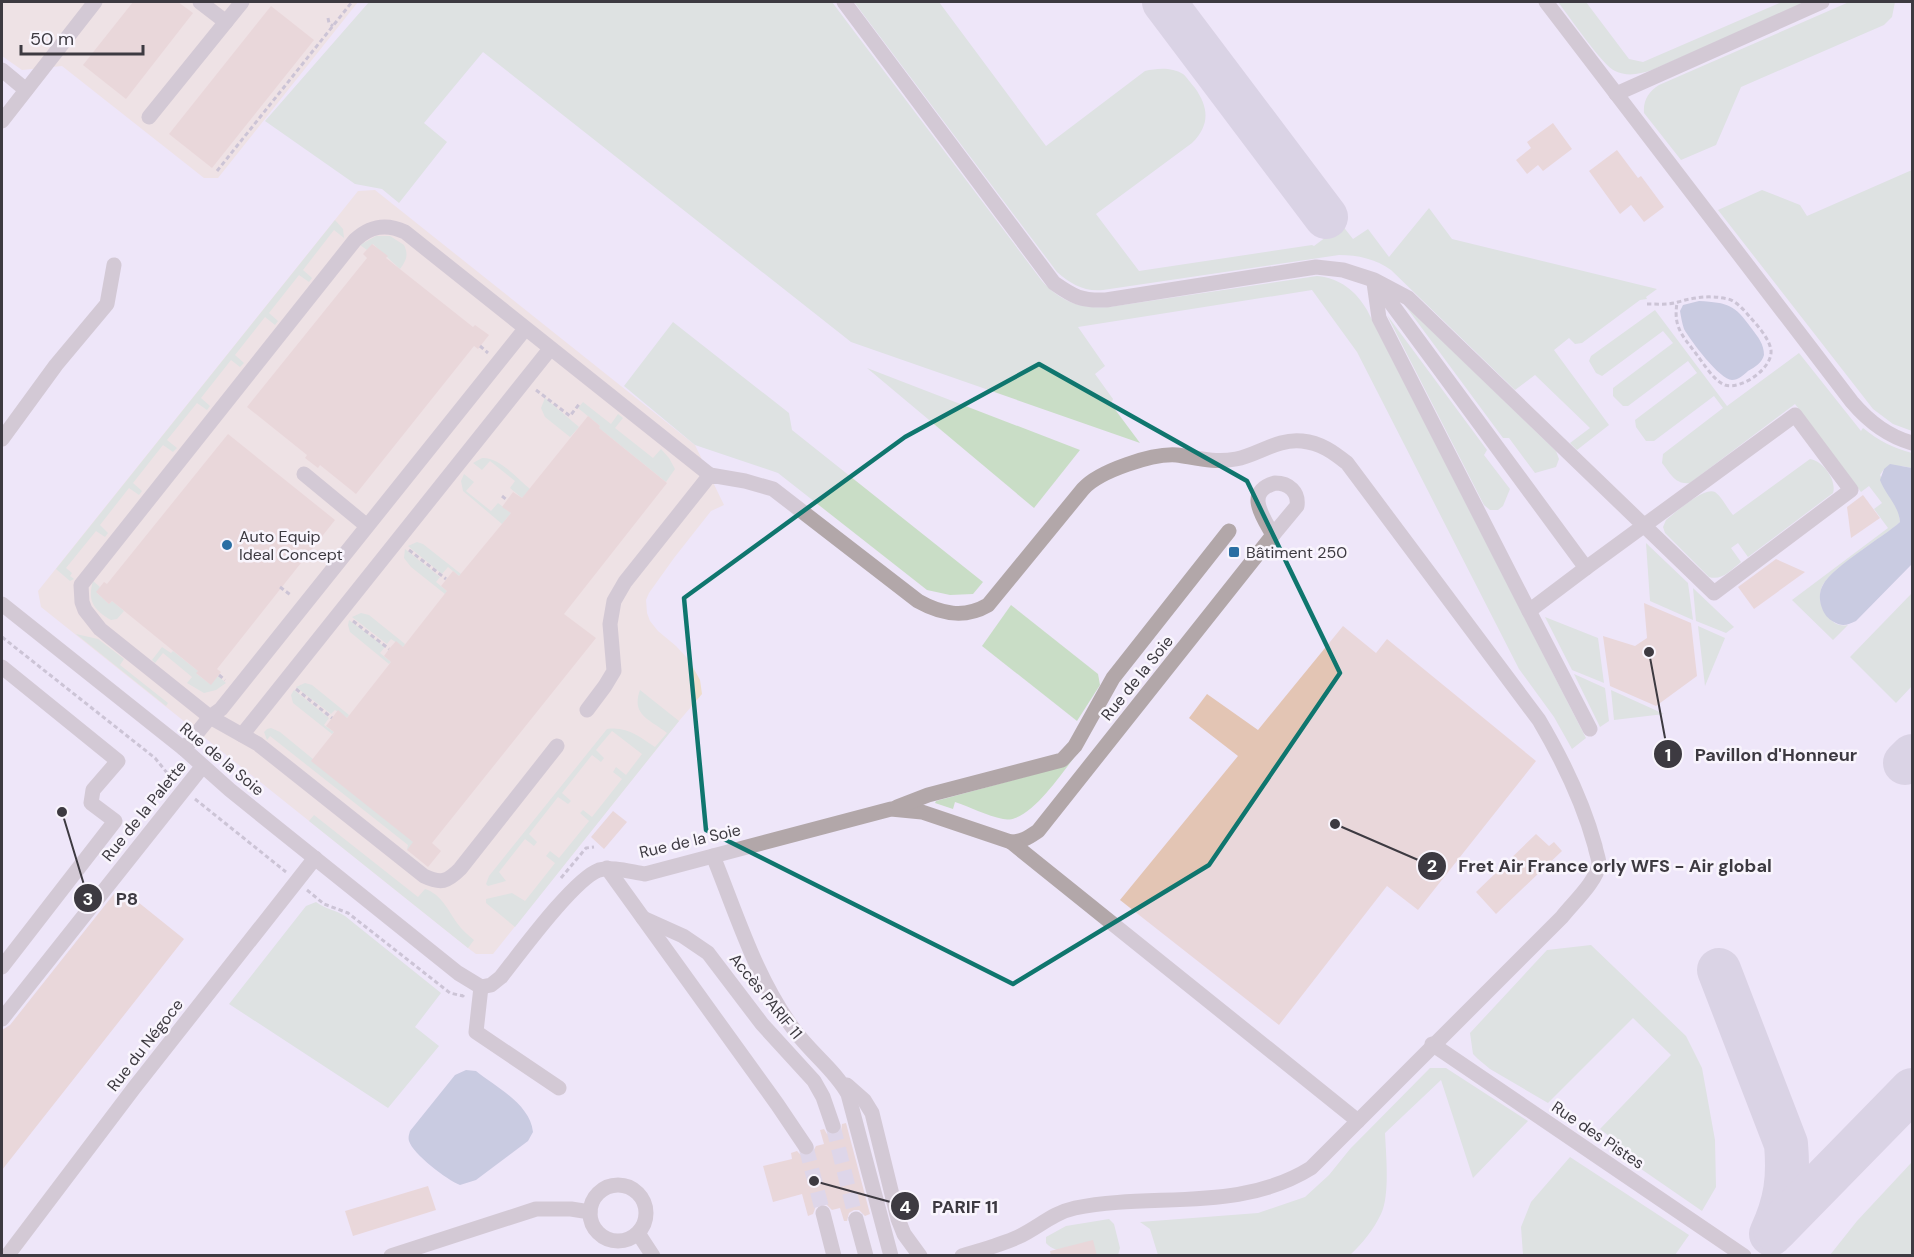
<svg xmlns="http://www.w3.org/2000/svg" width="1914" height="1257" font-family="'DM Sans',sans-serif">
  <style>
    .commercial { fill: #edc }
    .green { fill: #c9ddc6 }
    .water { fill: #9caac4 }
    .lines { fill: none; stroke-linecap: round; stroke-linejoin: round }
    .taxiway { stroke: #c2bccc; stroke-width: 44 }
    .building { fill: #e3c5b4 }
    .minor-tunnel { stroke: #cbc4d4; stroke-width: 15; stroke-dasharray: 15 8; stroke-linecap: butt }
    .path { stroke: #a29caa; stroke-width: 3; stroke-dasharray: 4.5 3; stroke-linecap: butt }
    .minor { stroke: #b2a7a9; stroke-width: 15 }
    .marked { fill: none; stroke: #0f766e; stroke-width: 4.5; stroke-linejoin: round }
    .poi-dot { fill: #2a6ea3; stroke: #f9f5fd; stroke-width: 2 }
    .labels { text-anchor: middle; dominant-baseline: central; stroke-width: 5; stroke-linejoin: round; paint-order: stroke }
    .poi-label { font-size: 16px; fill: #3d3a41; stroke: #f9f5fd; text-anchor: start }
    .street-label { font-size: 16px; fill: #3d3a41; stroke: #f9f5fd }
    .leader { fill: none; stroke: #3d3a41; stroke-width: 2 }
    .callout-dot { fill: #3d3a41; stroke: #f9f5fd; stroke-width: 2 }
    .mark-label { font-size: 18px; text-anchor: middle; font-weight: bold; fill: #fff }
    .callout-label { font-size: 18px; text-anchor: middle; font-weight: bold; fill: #3d3a41; stroke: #f9f5fd; stroke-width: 5; stroke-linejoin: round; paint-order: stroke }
  </style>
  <rect width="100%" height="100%" fill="#eee6f9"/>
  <g class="commercial">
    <path d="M2,2H358L218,178H204L62,66L22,70L2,56Z"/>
    <path d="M375,190L695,445L724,505L711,511L674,558L649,593L646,600L647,613L650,621L658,631L676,646L689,660L700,680L702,694L679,721L493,954H476L468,948L41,607L38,591L358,191Z"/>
  </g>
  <g class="green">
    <path d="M369,2H832L1042,281C1061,302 1081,309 1109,307L1317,276C1340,278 1356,291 1367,310L1586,738L1572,749L1554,717L1519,669L1357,352L1312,290L1078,327L1105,366L1095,374L1113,399L1111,404L1140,443L851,342L483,52L424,123L447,142L399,203L382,189L355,184L265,121Z"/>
    <path d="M854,2H939L1046,146L1145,71C1157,68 1172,67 1183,74C1187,77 1191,84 1195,88C1209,108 1210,125 1192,143L1096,214L1139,271L1312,245L1314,246L1342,225L1353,239L1368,229L1389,257L1429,208L1452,239L1657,289L1646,297L1647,299L1640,300L1582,343L1575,344L1569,338L1554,350L1609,425L1577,450L1570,443L1590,428L1535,375L1515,390L1391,270C1376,259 1358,255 1339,255L1103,290C1084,292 1071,284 1057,272Z"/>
    <path d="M1558,2H1586L1629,59L1643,62L1782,2H1808L1652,70C1640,74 1627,77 1615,71C1603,66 1568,15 1558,2Z"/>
    <path d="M1849,2H1895L1892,17L1884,25L1741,87L1716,145L1681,160L1644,113C1643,100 1649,91 1659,85Z"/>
    <path d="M1912,170V431L1893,424L1873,409L1718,210L1762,190L1800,205L1807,216Z"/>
    <path d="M335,220L343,229L344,238L334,230L303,270L312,278L309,282L299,275L269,313L278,321L275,325L265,317L235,355L244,363L240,367L231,360L201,398L210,406L207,410L197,403L167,440L177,448L173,452L163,445L133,483L142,491L139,495L129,488L100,525L108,533L105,537L96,531L66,568L72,573L70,576L74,579L70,581L56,569Z"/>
    <path d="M376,236H390L404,245C409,255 406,261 400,269L373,244L367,250L360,245Z"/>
    <path d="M1404,304L1556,451L1559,459L1556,467L1535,473L1509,438H1503Z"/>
    <path d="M1655,310L1727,406L1799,353L1861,431L1863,428C1879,441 1893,448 1912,453V468L1902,466L1884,469L1880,475L1899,513L1900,522C1883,538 1826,570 1821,590C1818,600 1822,608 1828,616C1833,623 1839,627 1848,625L1833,640L1792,600L1888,528L1874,509L1882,503L1869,486L1861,492L1795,404L1690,483C1675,485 1670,473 1662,463L1663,454L1723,408L1714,396L1654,441H1646L1636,427L1635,420L1697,373L1688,361L1628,406H1623L1613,396V388L1673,343L1663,331L1602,376L1596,373L1589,361L1591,356Z"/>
    <path d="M1387,315L1487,450L1484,455L1510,489L1503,506L1498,510H1490L1484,505Z"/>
    <path d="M673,322L789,413L792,430L983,582L973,594L950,595L927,590L778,473L695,445L624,386Z"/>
    <path d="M867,368L1080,450L1034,508Z"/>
    <path d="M545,398L579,427L570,437L545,417L541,408Z"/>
    <path d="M583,402L611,424L618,414L623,418L615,428L653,458L661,449L669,458L675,469L666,482L599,428L600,426L578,408Z"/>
    <path d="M482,458C499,457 517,478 530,489L522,498L510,488L515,481L490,461L482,470L473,463Z"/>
    <path d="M1810,459C1823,461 1837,480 1833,493L1748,557L1738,543L1731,548L1741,562C1731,570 1722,581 1709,577L1665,533L1663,527L1666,520C1675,513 1704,486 1715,492C1722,497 1727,508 1733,515Z"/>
    <path d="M464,474L474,482L466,491L491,511L498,503L511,513L502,524L463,491L461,481Z"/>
    <path d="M417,542L423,544L461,574L459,576L448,567L442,574L408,546Z"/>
    <path d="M1646,543L1688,583L1693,620L1650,601Z"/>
    <path d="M405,549L440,577L436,582L447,591L445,594L411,567L404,558Z"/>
    <path d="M93,581L100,587L97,593L109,604L112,601L124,611L117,619L111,620C94,610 87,601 93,581Z"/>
    <path d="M1693,588L1734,627L1726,633L1696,621Z"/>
    <path d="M1912,593V686L1896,703L1850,657Z"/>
    <path d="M1011,605L1098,674L1100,685L1077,721L982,646Z"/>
    <path d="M361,613L369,615L405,644L403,647L391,639L387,644L352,617Z"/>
    <path d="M1545,617L1598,638L1604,683L1572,670Z"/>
    <path d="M349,620L385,647L380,653L391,662L389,664L350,632L348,625Z"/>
    <path d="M1698,626L1725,638L1705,686Z"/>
    <path d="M76,634L98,639L124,659L120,665L168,703L166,706Z"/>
    <path d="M162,647L171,653L173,651L198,671L197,674L210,684L218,676L226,683L216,690L204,693L187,683L192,677L163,653L155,663L152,660Z"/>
    <path d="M1574,674L1605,688L1609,721L1600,727Z"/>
    <path d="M305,683L312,685L349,715L347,718L335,710L331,714L296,687Z"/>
    <path d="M294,690L329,718L324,725L334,732L332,734L293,703L291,695Z"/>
    <path d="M640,690L679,721L515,927L486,903V899L512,893L525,901L555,863L546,856L550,851L559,858L589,821L580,813L583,810L592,817L622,779L613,772L616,767L626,775L642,754L612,731L596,750L604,758L601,762L592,755L562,793L571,801L568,804L558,797L529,834L537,842L534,846L525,839L499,872L506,881L488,886L486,884L489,876L607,729C627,726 640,737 655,747L667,733C649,719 631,715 640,690Z"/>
    <path d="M1611,690L1664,714L1614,720Z"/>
    <path d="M271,728L280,732L414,842L407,850L408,845L270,736L267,740L264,732L267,729Z"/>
    <path d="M1074,758C1060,775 1028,825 1003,819C987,816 970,807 955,802L953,809L935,803L936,801L1061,767Z"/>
    <path d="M314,815L418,897L425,889C441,894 448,910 457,923C462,930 468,935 474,940L468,948L309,821Z"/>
    <path d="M316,902C325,909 336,910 345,916L441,993L415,1027L439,1046L388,1108L229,1004L306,906Z"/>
    <path d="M1591,945L1686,1036L1702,1068L1715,1140L1716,1187L1702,1211L1628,1160L1629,1152L1600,1129L1671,1055L1633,1018L1548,1103L1490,1069L1478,1059L1473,1054L1470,1033L1547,950Z"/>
    <path d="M1430,1068H1446L1528,1121L1473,1178L1441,1080L1385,1133C1386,1155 1390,1195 1381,1214C1374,1229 1362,1244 1350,1255H1158L1150,1229L1140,1222L1258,1213L1305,1197L1329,1175L1350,1149Z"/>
    <path d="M1570,1157L1689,1235L1675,1255H1523L1521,1227L1531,1202Z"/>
    <path d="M1912,1162V1255H1830L1857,1221Z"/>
    <path d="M1109,1219L1114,1224L1120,1248L1118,1255C1098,1255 1058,1257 1046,1243V1237L1066,1226Z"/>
  </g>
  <g class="water">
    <path d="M1699,301C1729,303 1734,304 1752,329C1758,337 1764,344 1764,355C1762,363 1755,367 1748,371C1744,375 1738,380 1732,380C1720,380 1690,340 1684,329C1682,323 1681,317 1680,311L1683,305Z"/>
    <path d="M1890,464L1912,468V564L1856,621C1848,625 1842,627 1834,622C1828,619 1824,614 1822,608C1819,600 1819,592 1823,585C1833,566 1882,538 1900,522C1899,506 1885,494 1880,480L1884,469Z"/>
    <path d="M466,1070L476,1071C496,1087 530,1104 533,1132L528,1141L476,1180L460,1185C447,1180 413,1154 409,1141C408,1137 409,1135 410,1131L455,1075Z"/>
  </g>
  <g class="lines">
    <g class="taxiway">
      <path d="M1164,2L1326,217"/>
      <path d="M1905,763L1912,756"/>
      <path d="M1719,970L1786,1144C1789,1178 1786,1202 1771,1234"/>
      <path d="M1775,1230L1912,1090"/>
    </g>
  </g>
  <g class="building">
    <path d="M133,2H178L193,13L126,99L83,65Z"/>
    <path d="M271,6L314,40L212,168L169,134Z"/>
    <path d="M1553,123L1572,149L1543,171L1538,165L1527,174L1516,160L1531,148L1527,142Z"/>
    <path d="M1617,150L1638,178L1641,176L1664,207L1644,222L1631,205L1620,214L1589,171Z"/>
    <path d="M372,244L388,256L386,258L473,327L475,325L489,335L478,349L474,346L356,494L320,465L318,468L305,458L307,455L247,407L367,258L363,254Z"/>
    <path d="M588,416L600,426L599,428L667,483L564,614L596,638L432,843L441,851L428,867L407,850L413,842L311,761L334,732L326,726L338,710L347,718L391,662L384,656L389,649L396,641L403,647L447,591L441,586L453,571L459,576L511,513L502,507L513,492L522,498Z"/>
    <path d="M228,434L335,520L217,669L221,672L211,685L196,673L198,671L112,601L109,604L96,592L104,582L107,584Z"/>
    <path d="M1863,495L1880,518L1851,538L1847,507Z"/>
    <path d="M1776,559L1805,572L1754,609L1738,587Z"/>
    <path d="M1644,603L1691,623L1697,676L1656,706L1610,686L1603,636L1635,646L1647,638Z"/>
    <path d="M1343,626L1376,653L1387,639L1536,761L1418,910L1387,886L1279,1025L1120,900L1238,756L1189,718L1207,694L1258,730Z"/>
    <path d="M613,811L627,822L604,849L591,837Z"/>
    <path d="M1536,834L1549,846L1554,842L1562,851L1496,914L1476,892Z"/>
    <path d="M117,890L131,901L133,898L184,939L2,1170V1030L10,1025Z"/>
    <path d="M846,1123L870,1214L865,1216L859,1210H854L849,1213L847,1221H844L840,1208L832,1210L826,1204L821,1203L816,1206L813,1214L808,1216L802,1194L773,1202L763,1166L792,1159L791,1153L797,1151L802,1156L811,1155L816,1146L824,1144L820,1130L824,1129L827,1134L836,1135L841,1132L842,1124Z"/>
    <path d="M428,1186L436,1210L353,1236L345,1211Z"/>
    <path d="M1093,1240L1097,1256H1051L1050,1251Z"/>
  </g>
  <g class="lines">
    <g class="minor-tunnel">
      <path d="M833,1126L856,1219"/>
      <path d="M806,1147L823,1213"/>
    </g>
    <g class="path">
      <path d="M328,18L329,23L333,26"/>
      <path d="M217,171L352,2"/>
      <path d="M1647,304C1657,304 1669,305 1678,302C1695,297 1710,295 1728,299C1736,301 1743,309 1749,316C1757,325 1769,338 1771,350C1773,368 1742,390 1725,385C1714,381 1704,364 1697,355C1683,336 1673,328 1677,303"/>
      <path d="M480,346L488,353"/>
      <path d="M536,390L570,416L580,403"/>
      <path d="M502,496L507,500"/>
      <path d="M409,550L446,579"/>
      <path d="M280,587L292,596"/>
      <path d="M353,621L389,649"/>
      <path d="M2,637L155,758L172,779"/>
      <path d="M219,675L225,680"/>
      <path d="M296,689L332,718"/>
      <path d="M195,799L286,872"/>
      <path d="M561,878L586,848L594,847"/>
      <path d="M307,890L324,904L348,913L450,993L463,996L465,993"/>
    </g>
    <g class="minor">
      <path d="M200,2L226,22"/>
      <path d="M844,2L1054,283C1074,297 1081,301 1106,300L1316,267L1343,270L1374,280L1586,568L1795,415L1851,490L1714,593L1408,298L1374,280"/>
      <path d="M1546,2L1852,402C1869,422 1887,436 1912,443"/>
      <path d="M2,70L26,90"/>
      <path d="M1616,94L1822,2"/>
      <path d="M149,117L242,2"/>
      <path d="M2,121L95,2"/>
      <path d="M1374,283L1379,318L1529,611L1586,568"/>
      <path d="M2,439L56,365L107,304L114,265"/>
      <path d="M304,474L367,526"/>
      <path d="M1275,483C1289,483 1299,492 1297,506L1273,535C1263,517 1244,492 1275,483Z"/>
      <path d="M2,604L184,749L230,790L458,973L481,987L491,985L501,977C520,953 574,879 599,870C612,866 631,872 645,874L891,809L922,812L1011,842C1022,842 1029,837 1038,831L1273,535"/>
      <path d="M1529,611L1590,729"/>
      <path d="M2,667L118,761L93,790L91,803L115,821L2,967"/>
      <path d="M587,710L605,686L614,671L610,624L614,601L625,582L710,475L745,481L773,489L918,601C941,614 964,619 988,605L1083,489C1099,471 1153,453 1177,455C1197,458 1215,463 1236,459C1258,455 1278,438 1302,441C1321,443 1333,452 1347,463L1539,720C1562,759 1583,802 1595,846C1596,852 1599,859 1599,864C1597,881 1572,904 1562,917L1311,1168C1239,1213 1153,1192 1075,1208C1052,1213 1038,1228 1018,1237C1000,1245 981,1250 962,1256"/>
      <path d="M242,735L550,349"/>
      <path d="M557,746L460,869C447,882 441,884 424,876L258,744L210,717L100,629L85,610L82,602L81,585L355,240C370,226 386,223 405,232L710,475"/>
      <path d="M184,749L210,717L221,709L525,329"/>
      <path d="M897,807L928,795L1062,760L1075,746L1113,678L1229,531"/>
      <path d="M1011,842L1358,1121"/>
      <path d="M713,856C737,915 756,979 795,1031C811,1053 835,1070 848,1094L891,1256"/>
      <path d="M607,868L777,1104L806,1147"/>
      <path d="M643,918L683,936L708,953L762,1024L814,1081L823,1097L833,1126"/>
      <path d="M481,987L476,1032L559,1088"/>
      <path d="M2,1019L202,767"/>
      <path d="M1432,1044L1744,1256"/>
      <path d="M847,1085L864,1100L872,1113L898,1219L904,1234L920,1256"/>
      <circle cx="618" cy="1213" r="28"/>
      <path d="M823,1213L834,1256"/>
      <path d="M856,1219L866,1256"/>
      <path d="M638,1233L653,1256"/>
      <path d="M7,1256L134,1088L315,858"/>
      <path d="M391,1256L536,1209H571L590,1212"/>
    </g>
  </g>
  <path d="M0 0H1914V1257H0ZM1039,364L1247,481L1340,673L1209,865L1013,984L706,830L684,598L905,437Z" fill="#eee6f9" fill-opacity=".55" fill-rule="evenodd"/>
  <path class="marked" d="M1039,364L1247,481L1340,673L1209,865L1013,984L706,830L684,598L905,437Z"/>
  <g class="poi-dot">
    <circle cx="227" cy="545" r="6"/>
    <rect x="1228" y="546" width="12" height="12" rx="3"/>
  </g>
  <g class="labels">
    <g class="poi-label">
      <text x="239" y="536">Auto Equip<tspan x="239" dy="18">Ideal Concept</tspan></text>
      <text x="1246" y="552">Bâtiment 250</text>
    </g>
    <g class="street-label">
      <text transform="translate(1137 678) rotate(-51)">Rue de la Soie</text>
      <text transform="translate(222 759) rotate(40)">Rue de la Soie</text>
      <text transform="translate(144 811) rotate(-51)">Rue de la Palette</text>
      <text transform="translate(690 841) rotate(-13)">Rue de la Soie</text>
      <text transform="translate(766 996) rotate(51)">Accès PARIF 11</text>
      <text transform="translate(145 1045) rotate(-52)">Rue du Négoce</text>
      <text transform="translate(1598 1135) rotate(34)">Rue des Pistes</text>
    </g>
  </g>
  <path class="leader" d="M1649 652L1668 754M1335 824L1432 866M62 812L88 898M814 1181L905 1206"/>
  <g class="callout-dot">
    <circle cx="1649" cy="652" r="6"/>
    <circle cx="1335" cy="824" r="6"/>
    <circle cx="62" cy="812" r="6"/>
    <circle cx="814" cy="1181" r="6"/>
    <circle cx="1668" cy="754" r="15"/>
    <circle cx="1432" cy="866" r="15"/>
    <circle cx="88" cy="898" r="15"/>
    <circle cx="905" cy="1206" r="15"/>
  </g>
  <g class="mark-label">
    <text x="1668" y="761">1</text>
    <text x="1432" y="872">2</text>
    <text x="88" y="905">3</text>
    <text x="905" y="1213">4</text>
  </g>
  <g class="callout-label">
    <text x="1776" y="761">Pavillon d'Honneur</text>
    <text x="1615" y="872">Fret Air France orly WFS - Air global</text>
    <text x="127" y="905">P8</text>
    <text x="965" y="1213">PARIF 11</text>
  </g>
  <rect width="1914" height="1257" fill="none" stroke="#3d3a41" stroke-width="6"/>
  <path d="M21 45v9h122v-9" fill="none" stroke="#3d3a41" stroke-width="3"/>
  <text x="30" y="45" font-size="18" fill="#3d3a41" stroke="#f9f5fd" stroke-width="4.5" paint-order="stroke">50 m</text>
</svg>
